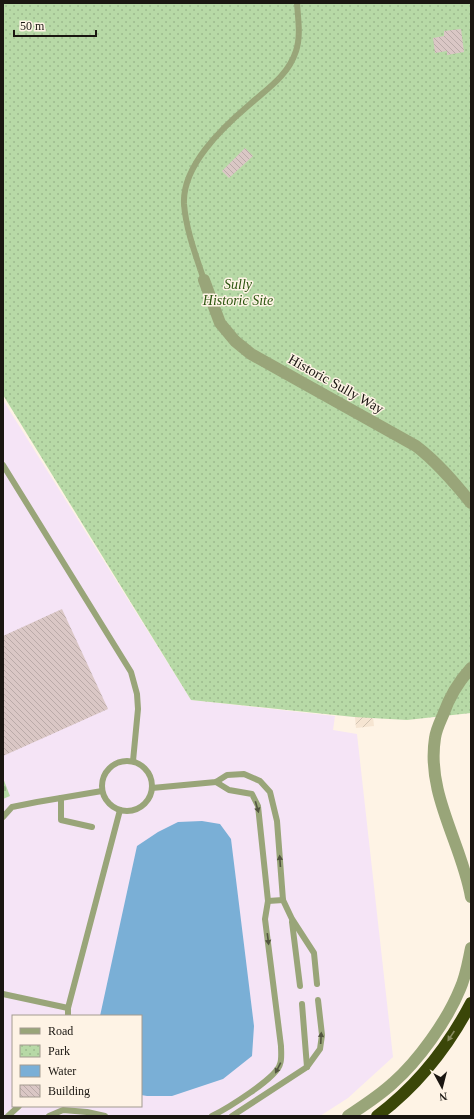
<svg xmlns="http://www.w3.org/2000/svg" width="474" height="1119" font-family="'Times New Roman',serif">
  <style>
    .commercial { fill: #f5e4f6; fill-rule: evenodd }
    .industrial { fill: url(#industrial-furrows) }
    .cemetery { fill: url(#cemetery-stones) }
    .park { fill: url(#park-dots) }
    .water { fill: #7aafd6 }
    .building { fill: url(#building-back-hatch) }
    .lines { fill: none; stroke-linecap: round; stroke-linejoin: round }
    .lane { stroke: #99a579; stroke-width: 6 }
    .street { stroke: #99a579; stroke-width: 12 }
    .highway { stroke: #3a4608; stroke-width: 12 }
    .oneway { fill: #535640 }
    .oneway2 { fill: #888b60 }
    .labels { text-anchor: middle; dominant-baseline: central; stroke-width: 3; stroke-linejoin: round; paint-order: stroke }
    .park-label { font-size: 14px; font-style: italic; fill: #2c560f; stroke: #fef3e5 }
    .street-label { font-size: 14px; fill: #1a1611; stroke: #fef3e5 }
  </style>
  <defs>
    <pattern id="industrial-furrows" width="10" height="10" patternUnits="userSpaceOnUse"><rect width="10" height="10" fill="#f6e5d2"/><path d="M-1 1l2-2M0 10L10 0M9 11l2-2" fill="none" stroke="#d2c4b3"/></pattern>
    <pattern id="cemetery-stones" width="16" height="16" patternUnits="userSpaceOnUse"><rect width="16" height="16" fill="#b7d9a6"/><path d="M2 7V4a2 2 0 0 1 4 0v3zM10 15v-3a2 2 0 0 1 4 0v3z" fill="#9dba8e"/></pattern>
    <pattern id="park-dots" width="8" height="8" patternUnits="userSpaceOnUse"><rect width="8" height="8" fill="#b7d9a6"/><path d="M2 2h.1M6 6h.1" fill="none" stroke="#9dba8e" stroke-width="1.8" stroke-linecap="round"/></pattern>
    <pattern id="building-back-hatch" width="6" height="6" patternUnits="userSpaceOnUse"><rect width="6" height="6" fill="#dac7c5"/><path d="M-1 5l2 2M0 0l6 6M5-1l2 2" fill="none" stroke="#baaaa8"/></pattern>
  </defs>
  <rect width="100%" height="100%" fill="#fef3e5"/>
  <path class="commercial" d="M3,400L191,700L335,716L333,730L357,734L393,1057L348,1098L320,1116H3ZM13,1016H141V1106H13Z"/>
  <path class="industrial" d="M367,664L374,726L356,728L350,666Z"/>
  <path class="cemetery" d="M3,778L10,796L3,799Z"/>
  <path class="park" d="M3,3H471V713L407,720L354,717L191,700L3,395Z"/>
  <path class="water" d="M202,821L220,824L231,839L254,1026L252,1056L223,1079L172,1096H147L141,1095V1016H100L137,846L158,832L178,822Z"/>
  <g class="building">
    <path d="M461,29L464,52L447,55V51L435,53L433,38L444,36V31Z"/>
    <path d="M245,148L253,156L229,178L222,171Z"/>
    <path d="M62,609L108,709L3,756V636Z"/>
  </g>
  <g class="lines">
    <g class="lane">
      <path d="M204,280C196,256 186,230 184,204C182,166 222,128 249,105C267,89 288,76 296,51C301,36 298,19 297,3"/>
      <path d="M3,465L131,672L137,694L138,709L133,761"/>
      <circle cx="127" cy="786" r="25"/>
      <path d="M152,788L216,782L227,775L244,774L260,781L270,792L277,821L283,900L292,919L314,953L317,984"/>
      <path d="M61,798V820L92,827"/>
      <path d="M3,817L12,807L37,802L102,791"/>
      <path d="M268,901L283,900"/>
      <path d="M292,922L300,986"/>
      <path d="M3,994L68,1008"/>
      <path d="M302,1004L307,1067"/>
      <path d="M68,1016V1008L120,810"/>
      <path d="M8,1116L19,1106"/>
      <path d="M49,1116L63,1110L87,1112L105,1116"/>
      <path d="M212,1116C226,1109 277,1078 280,1064C282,1059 281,1051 281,1046L265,919L268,901L258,806L252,794L229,790L216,782"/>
      <path d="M232,1116L307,1067L320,1049L322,1035L318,1000"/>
    </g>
    <g class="street">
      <path d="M204,280L220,323L235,341L251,354L416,446C437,462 454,482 471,503"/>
      <path d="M471,668C459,681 449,698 443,715C440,722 436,730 435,738C426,794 462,844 471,897"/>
      <path d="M348,1116C363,1106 379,1096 393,1083C418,1061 447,1021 460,989C466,976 468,962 471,948"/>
    </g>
    <path class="highway" d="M377,1116C417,1086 448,1047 471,1003"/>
  </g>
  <defs><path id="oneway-solid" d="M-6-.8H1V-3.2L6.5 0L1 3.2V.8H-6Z"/></defs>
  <g class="oneway">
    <use href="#oneway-solid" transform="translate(257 807) rotate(74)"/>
    <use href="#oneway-solid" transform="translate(280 861) rotate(-94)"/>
    <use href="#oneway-solid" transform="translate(268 939) rotate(83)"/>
    <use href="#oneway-solid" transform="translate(321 1038) rotate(-87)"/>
    <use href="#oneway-solid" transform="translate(278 1068) rotate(117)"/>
  </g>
  <use class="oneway2" href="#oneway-solid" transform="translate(451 1036) rotate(124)"/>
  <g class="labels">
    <g class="park-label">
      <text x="238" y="284">Sully<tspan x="238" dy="16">Historic Site</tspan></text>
    </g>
    <g class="street-label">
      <text transform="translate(336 384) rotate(29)">Historic Sully Way</text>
    </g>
  </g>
  <rect width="474" height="1119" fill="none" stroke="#1a1611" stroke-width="8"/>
  <rect x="12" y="1015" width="130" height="92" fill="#fef3e5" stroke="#a39b90"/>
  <rect x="20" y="1028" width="20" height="6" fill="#99a579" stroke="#a39b90"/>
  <text x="48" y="1035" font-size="12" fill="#1a1611">Road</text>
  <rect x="20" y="1045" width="20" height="12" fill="url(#park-dots)" stroke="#a39b90"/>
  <text x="48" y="1055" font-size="12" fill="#1a1611">Park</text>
  <rect x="20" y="1065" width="20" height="12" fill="#7aafd6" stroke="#a39b90"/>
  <text x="48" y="1075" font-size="12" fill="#1a1611">Water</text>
  <rect x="20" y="1085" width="20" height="12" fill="url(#building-back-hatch)" stroke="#a39b90"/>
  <text x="48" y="1095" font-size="12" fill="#1a1611">Building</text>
  <g transform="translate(442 1087) rotate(173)" stroke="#fef3e5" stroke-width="3" paint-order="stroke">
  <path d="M0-3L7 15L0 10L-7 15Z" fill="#1a1611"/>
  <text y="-6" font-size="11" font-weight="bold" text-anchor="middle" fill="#1a1611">N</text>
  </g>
  <path d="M14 30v6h82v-6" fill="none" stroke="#1a1611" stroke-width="2"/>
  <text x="20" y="30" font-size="12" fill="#1a1611" stroke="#fef3e5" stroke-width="3" paint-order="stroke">50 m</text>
</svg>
